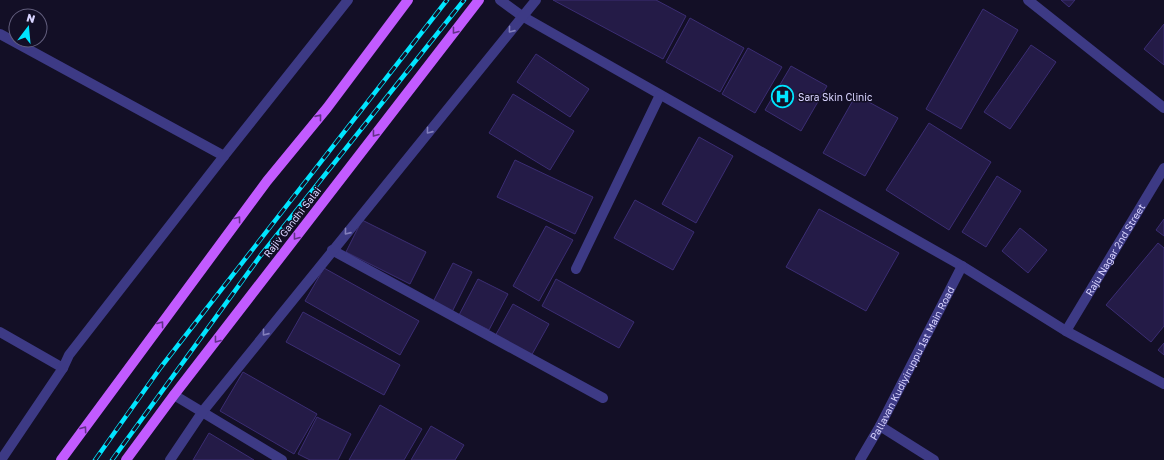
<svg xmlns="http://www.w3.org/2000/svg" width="1164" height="460" font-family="'Golos Text',sans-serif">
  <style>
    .building { fill: #241b47; stroke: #3b2d73 }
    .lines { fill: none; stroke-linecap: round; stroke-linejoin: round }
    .minor { stroke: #3d3a85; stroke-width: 10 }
    .major { stroke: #c25bff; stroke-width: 10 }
    .rail-casing { stroke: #00e5ff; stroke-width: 4.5 }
    .rail { stroke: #130f26; stroke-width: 3; stroke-dasharray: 9; stroke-linecap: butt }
    .oneway { stroke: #837fbc }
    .oneway2 { stroke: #623188 }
    .labels { text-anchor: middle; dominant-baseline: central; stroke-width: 3; stroke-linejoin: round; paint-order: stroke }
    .poi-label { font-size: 10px; fill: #d9d4ff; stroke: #130f26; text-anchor: start }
    .street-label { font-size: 10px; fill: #d9d4ff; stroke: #130f26 }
  </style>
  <rect width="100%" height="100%" fill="#130f26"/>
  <g class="building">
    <path d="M553,0H656L686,16L663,59Z"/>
    <path d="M1061,0H1075L1069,7Z"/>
    <path d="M983,9L1018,30L961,129L926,109Z"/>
    <path d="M690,18L744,48L720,92L666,62Z"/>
    <path d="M1164,24V65L1144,49Z"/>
    <path d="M1031,45L1056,62L1010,129L984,112Z"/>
    <path d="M748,48L782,67L755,113L722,94Z"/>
    <path d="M536,54L589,89L570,117L517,82Z"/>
    <path d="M791,66L827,86L801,131L765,110Z"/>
    <path d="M513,94L574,131L550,170L489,133Z"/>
    <path d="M856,95L898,118L865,176L823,153Z"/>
    <path d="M929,123L991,162L949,230L886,190Z"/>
    <path d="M699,137L733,156L696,223L662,204Z"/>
    <path d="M515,160L593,197L575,234L497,197Z"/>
    <path d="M997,176L1021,191L986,247L962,232Z"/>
    <path d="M635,200L694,232L673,270L614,238Z"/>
    <path d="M819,209L899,253L866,311L786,267Z"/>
    <path d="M1164,219V236L1156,230Z"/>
    <path d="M362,220L426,252L410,284L346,252Z"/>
    <path d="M546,226L573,240L539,301L513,286Z"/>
    <path d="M1020,228L1047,250L1028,273L1002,251Z"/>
    <path d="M1158,243L1164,248V326L1151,342L1106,305Z"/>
    <path d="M453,263L472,272L452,312L433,302Z"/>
    <path d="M324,268L419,321L400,355L305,301Z"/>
    <path d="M478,279L508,294L489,330L459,315Z"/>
    <path d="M556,279L634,322L619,348L542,306Z"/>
    <path d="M513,304L549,324L530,358L494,338Z"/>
    <path d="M303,312L400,365L384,395L286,342Z"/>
    <path d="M1164,343V355L1158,350Z"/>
    <path d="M243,372L317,414L294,454L220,411Z"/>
    <path d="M380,405L422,429L404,460H349Z"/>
    <path d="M317,417L351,434L338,460H310L298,454Z"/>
    <path d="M431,426L464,445L455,460H411Z"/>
    <path d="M209,433L254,460H193Z"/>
  </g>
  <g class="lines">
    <g class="minor">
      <path d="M500,0L522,16L962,266L1066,331L1164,384"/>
      <path d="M1028,0L1164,108"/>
      <path d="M0,34L224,156"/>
      <path d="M332,250L603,398"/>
      <path d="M576,269L660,95"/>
      <path id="s1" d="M1066,331L1164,168"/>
      <path d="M0,332L63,368"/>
      <path d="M174,395L282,460"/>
      <path d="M880,426L934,460"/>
      <path d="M1,460L63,368L69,355L224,156L348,0"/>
      <path d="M170,460L203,411L536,0"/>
      <path id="s2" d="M860,460L880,426L962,266"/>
    </g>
    <g class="major">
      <path d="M61,460L267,181L327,108L408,0"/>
      <path d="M126,460L174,395L479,0"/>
    </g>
    <defs>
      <g id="rail">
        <path d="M95,460L161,367L447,0"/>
        <path d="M112,460L261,255L464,0"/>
      </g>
    </defs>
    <use href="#rail" class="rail-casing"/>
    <use href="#rail" class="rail"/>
  </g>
  <defs><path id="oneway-chevron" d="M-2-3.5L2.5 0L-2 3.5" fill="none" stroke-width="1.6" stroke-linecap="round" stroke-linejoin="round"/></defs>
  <g class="oneway">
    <use href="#oneway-chevron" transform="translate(511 30) rotate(129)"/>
    <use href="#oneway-chevron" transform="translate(429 131) rotate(129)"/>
    <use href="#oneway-chevron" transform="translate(347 232) rotate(129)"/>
    <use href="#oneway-chevron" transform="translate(265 333) rotate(129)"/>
  </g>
  <g class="oneway2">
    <use href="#oneway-chevron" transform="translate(455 31) rotate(128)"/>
    <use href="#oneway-chevron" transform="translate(319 117) rotate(-51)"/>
    <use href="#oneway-chevron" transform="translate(375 134) rotate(128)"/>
    <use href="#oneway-chevron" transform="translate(238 219) rotate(-53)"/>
    <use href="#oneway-chevron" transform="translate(296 237) rotate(128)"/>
    <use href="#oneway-chevron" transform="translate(161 324) rotate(-53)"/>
    <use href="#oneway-chevron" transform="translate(217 340) rotate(128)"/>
    <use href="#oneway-chevron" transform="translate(84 429) rotate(-54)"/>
  </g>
  <defs>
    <symbol id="hospital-ring" viewBox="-11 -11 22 22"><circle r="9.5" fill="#130f26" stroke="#00e5ff" stroke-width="1.5"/><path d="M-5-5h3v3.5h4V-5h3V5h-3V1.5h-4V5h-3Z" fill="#00e5ff"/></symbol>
  </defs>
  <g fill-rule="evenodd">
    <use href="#hospital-ring" x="770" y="84" width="25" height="25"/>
  </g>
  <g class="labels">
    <g class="poi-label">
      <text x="798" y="97">Sara Skin Clinic</text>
    </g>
    <g class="street-label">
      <text transform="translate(292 222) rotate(-52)">Rajiv Gandhi Salai</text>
      <text stroke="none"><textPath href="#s1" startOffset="95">Raju Nagar 2nd Street</textPath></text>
      <text stroke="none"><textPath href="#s2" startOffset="110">Pallavan Kudiyiruppu 1st Main Road</textPath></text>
    </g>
  </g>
  <g transform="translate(28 28) rotate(16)"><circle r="19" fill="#130f26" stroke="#625e7d"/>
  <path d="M0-3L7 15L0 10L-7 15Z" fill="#00e5ff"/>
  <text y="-6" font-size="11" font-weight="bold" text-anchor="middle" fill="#d9d4ff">N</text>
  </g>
</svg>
